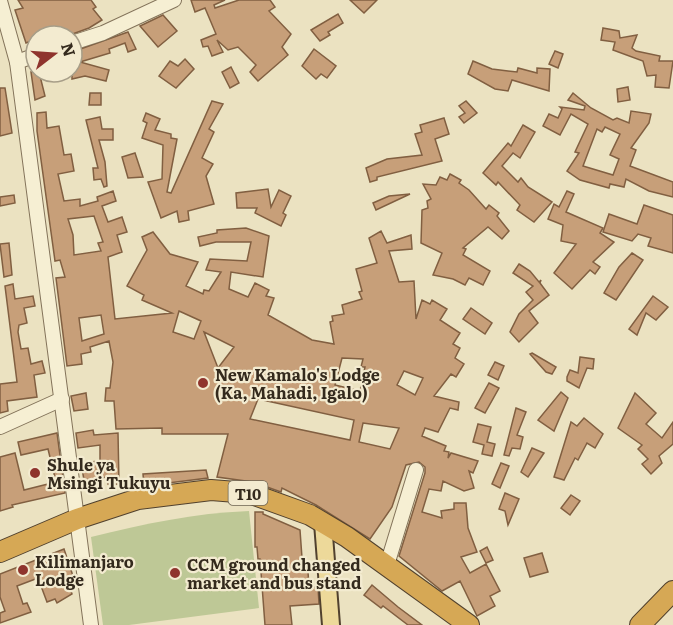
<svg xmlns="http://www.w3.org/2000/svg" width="673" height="625" font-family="Literata,serif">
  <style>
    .green { fill: #bec896 }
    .building { fill: #c79f79; stroke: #815f41; stroke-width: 1.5; fill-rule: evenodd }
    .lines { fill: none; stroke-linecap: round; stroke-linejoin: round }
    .minor-casing { stroke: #83735a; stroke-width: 16 }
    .major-casing { stroke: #51412e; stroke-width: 20 }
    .highway-casing { stroke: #51412e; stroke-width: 22 }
    .minor { stroke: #f6efd3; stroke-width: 14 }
    .major { stroke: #edd99a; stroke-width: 16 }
    .highway { stroke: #d6a855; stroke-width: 20 }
    .poi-dot { fill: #8f342d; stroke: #f3ebd0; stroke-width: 2 }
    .labels { text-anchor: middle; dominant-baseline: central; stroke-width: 4.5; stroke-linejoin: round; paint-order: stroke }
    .shield { fill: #f3ebd0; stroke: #6d6453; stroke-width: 1.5 }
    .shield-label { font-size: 15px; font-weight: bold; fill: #342a1d }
    .poi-label { font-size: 16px; font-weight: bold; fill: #342a1d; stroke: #f3ebd0; text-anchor: start }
  </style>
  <rect width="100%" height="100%" fill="#ebe2c1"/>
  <path class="green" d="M249,511L259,608L129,625H103L91,537C144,524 194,513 249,511Z"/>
  <g class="building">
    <path d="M18,0H91L96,7L93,9L102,20L89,28L67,36H36V39L26,43L15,10L23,8Z"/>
    <path d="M191,0H225L214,5L215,8L239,0H270L275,7L269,11L291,34L282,47L288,55L258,81L250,72L256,65L238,47L228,50L217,40L223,52L212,56L208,46L203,47L201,40L216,34L205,8L195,12Z"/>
    <path d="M350,0H377L364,13Z"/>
    <path d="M338,14L343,23L328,32L330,35L320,41L311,30Z"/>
    <path d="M163,15L177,31L158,47L140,26Z"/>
    <path d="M603,28L619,31L620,38L637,35L632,48L636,51L660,56L659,61H673L669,88L655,87L656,75L647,76L643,61L613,50L615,42L601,40Z"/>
    <path d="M128,32L136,49L128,52L125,43L109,49L110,53L80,62L109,70L106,81L85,76L72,79V52Z"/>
    <path d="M314,49L336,66L327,78L321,74L316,79L302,66Z"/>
    <path d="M555,51L563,54L558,68L549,64Z"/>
    <path d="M185,59L194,69L176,88L159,76L170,61L178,66Z"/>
    <path d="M473,61L492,69L517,72L518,68L537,73V68L550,69L549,91L512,80L508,91L495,89L468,74Z"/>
    <path d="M231,67L239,83L230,88L222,72Z"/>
    <path d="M31,72H39L45,96L35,100Z"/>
    <path d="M628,87L630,100L618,102L617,89Z"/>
    <path d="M0,88H5L12,133L0,136Z"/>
    <path d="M90,93H101V105H89Z"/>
    <path d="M573,93L591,108L613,120L617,118L629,123L631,111L651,114L649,123L631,148L636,150L630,166L673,182V197L649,191L626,179L624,187L610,184L609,188L580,180L567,171L579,153L575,152L588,124L571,114L560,135L543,126L549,114L558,118L562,109L560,107L584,110L585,106L568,100ZM605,127L620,134L610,155L619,159L613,175L583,166L597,129L602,132Z"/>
    <path d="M212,101L223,104L209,129L214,132L202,158L213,164L206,176L214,204L188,211L189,220L179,222L177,211L161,218L148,182L162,179L163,145L142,138L147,123L143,121L146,113L160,119L155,130L171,134V138L177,139L167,192L171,193Z"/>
    <path d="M466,101L477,113L464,123L459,117L465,113L459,106Z"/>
    <path d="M46,112L47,128L59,126L64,155L71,154L74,171L58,174L64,201L80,199V206L98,201L97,197L113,191L116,201L102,206L108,222L122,217L127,232L117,235L122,252L108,257L115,319L172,313L142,300L144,295L127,286L147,250L142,237L153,232L170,254L198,262L186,286L203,294L204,290L209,291L221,272L206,270L210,259L247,261L251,242H216L200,246L198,237L217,233V230L246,228L269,236L263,277L231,272L229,289L248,297L255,283L269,290L266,296L274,298L268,315L312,340L334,344L330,322L333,321L332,316L344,314L342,305L362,299L359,292L362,291L356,269L377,263L369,238L381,231L387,243L411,235L412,249L389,251L399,282L414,281L416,319L422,300L430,304L432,300L447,309L440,320L460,333L453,344L460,348L455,358L464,364L456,377L451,374L434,396L459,402L458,410L450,408L438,432L425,428L422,436L446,446L444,451L449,452L448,458L451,453L478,461L473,473L469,471L474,488L464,491L443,481L441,491L429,489L422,512L442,518L441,511L454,509V503H466L468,528L477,552L461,557L470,573L486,564L500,591L490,596L495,606L477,616L460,581L442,591L399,556L425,473V467L419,462L406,465L392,507L370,539L316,505L282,488L281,492L253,482L217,477L228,434H162V428L116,429L114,401H105L106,388H110L113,362L109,341L90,347L91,352L81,354L82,364L67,366L56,278L65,277L60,260L55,261L37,131V113ZM94,216L103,242L98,243L101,251L74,255L73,235L68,219ZM179,311L201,321L194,339L173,332ZM101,315L104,334L82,341L79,318ZM204,332L234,347L218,368ZM342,358L363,359L361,367H365L360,391L335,385ZM404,371L423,378L415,395L397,385ZM258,399L354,420L350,440L250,419ZM363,423L399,428L390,449L359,442Z"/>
    <path d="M100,117L102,129H113V140H99L105,162L107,186L104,187L101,179L94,180L93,168H98L86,120Z"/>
    <path d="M444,118L449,134L435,139L442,161L377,177V180L370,182L366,168L387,159L422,155L415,134L422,132L420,125Z"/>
    <path d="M523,125L535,132L520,158L513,153L502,166L518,182L521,178L528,187L552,202L534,222L517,210L520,205L498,182L496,185L483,173L508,143L511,146Z"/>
    <path d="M135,153L143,177L128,178L122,157Z"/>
    <path d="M450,174L461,180L459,183L469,190L486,209L489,205L499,213L497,216L509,231L502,239L488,227L463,248L466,249L463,255L490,271L483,285L469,278L465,285L453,279L433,275L442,253L421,243L422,210L428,208L427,201L431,199L423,184L436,185L440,177L447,180Z"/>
    <path d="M268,189L271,207L279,190L291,196L283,213L286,215L281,226L255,213L257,208H237L236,193Z"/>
    <path d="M567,191L574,194L566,212L603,228L600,233L614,242L593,262L600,267L595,274L590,270L572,289L554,273L576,244L561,241L563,225L548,219L554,204L559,207Z"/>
    <path d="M410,194L376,210L373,203L389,196Z"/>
    <path d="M14,195L15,203L0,206V197Z"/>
    <path d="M644,205L673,215V253L648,246L651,238L638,234L632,241L603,232L609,214L637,224Z"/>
    <path d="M9,243L12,275L4,277L0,244Z"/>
    <path d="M632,253L643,260L616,300L604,293L619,267Z"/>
    <path d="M519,264L530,271L539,282L541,280L540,283L549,295L529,311L538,323L519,342L510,332L519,314L533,300L526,292L533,286L513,273Z"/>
    <path d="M13,284L15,299L33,296L35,306L24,308L27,323L19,325L18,332L21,349L28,348L31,364L42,361L45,373L34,375L37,397L7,401L8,411L0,413V384L17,382L5,286Z"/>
    <path d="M653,296L668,307L656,320L646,313L637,335L629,329Z"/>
    <path d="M471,308L492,323L485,334L463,319Z"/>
    <path d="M532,353L556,367L552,374L546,372L530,354Z"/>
    <path d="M580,357L594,359L593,369L587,368L579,388L567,381V377L570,370L578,373Z"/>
    <path d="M495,362L504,366L498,380L488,375Z"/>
    <path d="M489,383L499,388L485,413L475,408Z"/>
    <path d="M561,392L568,398L554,431L538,420Z"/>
    <path d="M86,393L88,409L74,411L71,396Z"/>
    <path d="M635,393L656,413L646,424L662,438L673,422V444L659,456L662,463L651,474L642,464L648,459L638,449L642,445L618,428Z"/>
    <path d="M516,408L526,412L517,435L523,437L520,449L512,448L509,456L504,455Z"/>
    <path d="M584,418L603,434L595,448L587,443L578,460L575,458L564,480L554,477L571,422L577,426Z"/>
    <path d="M478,424L491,427L487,442L495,444L492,456L482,454L484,445L473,442Z"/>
    <path d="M93,430L94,435L118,433L119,484H108V477L84,480L81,463L100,461V445L78,448L76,433Z"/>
    <path d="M57,433L65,493L12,505L13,507L0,511V457L15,453L24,490L56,482L48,449L21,455L18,442Z"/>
    <path d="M532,448L544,453L528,477L521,472Z"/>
    <path d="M501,463L509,466L500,488L492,484Z"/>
    <path d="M206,470L208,478L144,486L143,474Z"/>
    <path d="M505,493L519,499L508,525L505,511L499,509Z"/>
    <path d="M571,495L580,501L570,515L561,508Z"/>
    <path d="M255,512H263V514L300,530L303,572H308L309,587H318L319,604L290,606L292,625H265L260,559H258L257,547H255Z"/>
    <path d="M487,547L493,560L486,563L480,551Z"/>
    <path d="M64,549L73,576L66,578L72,594L57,603L55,599L47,602L38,578L17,586L23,604L27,603L31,612L0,623V613L5,611L0,597V574Z"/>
    <path d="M542,553L548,572L530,577L524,558Z"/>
    <path d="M372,585L398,607L422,625H408L383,606L381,608L364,595Z"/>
  </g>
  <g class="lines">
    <defs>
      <g id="minor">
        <path d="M0,1L17,62L91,625"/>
        <path d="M72,43L103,33L174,0"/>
        <path d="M17,62L36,55"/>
        <path d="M0,427L62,399"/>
        <path d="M387,565L416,470"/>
      </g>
      <path id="major" d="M323,523L331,625"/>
      <g id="highway">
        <path d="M0,552L77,519L138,499L211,490L249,493L310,515L347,537L469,625"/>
        <path d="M640,625L673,591"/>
      </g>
    </defs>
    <use href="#minor" class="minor-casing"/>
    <use href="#major" class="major-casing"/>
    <use href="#highway" class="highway-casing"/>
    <use href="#minor" class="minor"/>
    <use href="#major" class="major"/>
    <use href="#highway" class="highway"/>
  </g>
  <g class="poi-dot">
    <circle cx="203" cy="383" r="6"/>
    <circle cx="35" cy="473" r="6"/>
    <circle cx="23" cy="570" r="6"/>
    <circle cx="175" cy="573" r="6"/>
  </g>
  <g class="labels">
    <rect class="shield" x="228.5" y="481" width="39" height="24" rx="4.5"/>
    <g class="shield-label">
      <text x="248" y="493">T10</text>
    </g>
    <g class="poi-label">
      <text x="215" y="374">New Kamalo's Lodge<tspan x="215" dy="18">(Ka, Mahadi, Igalo)</tspan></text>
      <text x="47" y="464">Shule ya<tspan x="47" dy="18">Msingi Tukuyu</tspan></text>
      <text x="35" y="561">Kilimanjaro<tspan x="35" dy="18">Lodge</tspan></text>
      <text x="187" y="564">CCM ground changed<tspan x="187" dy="18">market and bus stand</tspan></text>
    </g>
  </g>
  <g transform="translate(54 54) rotate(73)"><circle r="28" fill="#f3ebd0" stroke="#a79e88" stroke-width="1.5"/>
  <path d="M0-4.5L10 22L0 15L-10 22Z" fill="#8f342d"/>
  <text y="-9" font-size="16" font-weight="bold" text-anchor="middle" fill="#342a1d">N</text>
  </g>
</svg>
